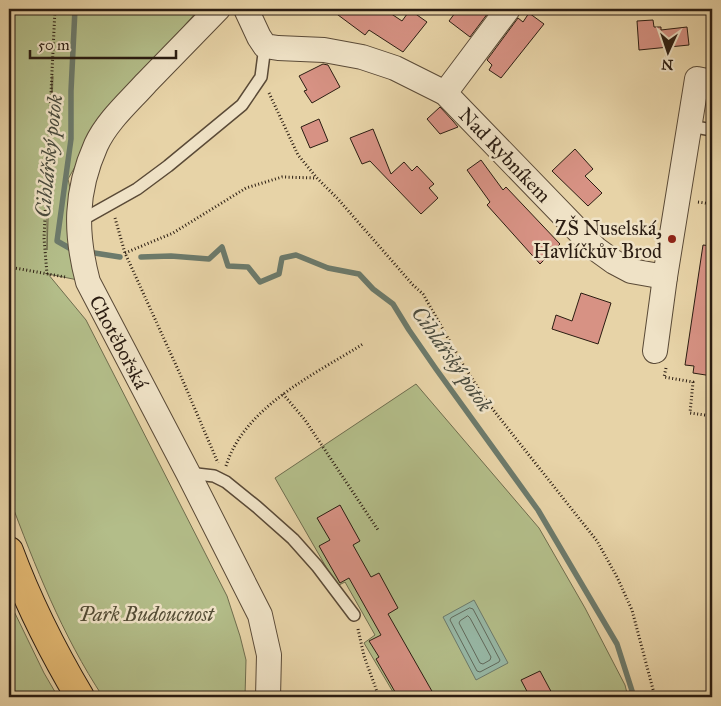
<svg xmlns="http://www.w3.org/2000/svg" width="721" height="706" font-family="'IM FELL Great Primer',serif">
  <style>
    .green { fill: #b3bd89; stroke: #6f6d4e; fill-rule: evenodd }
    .water { fill: #97b8a6; stroke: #6c7a6b }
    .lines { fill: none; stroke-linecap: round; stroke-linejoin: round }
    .shore { stroke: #616a5c; stroke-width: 1 }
    .stream { stroke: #6c7a6b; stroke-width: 5.5 }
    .building { fill: #d79284; stroke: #2b1d12 }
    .service-casing { stroke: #5a4a37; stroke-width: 14 }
    .minor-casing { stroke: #5a4a37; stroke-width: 26 }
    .primary-casing { stroke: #2b1d12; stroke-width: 30 }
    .path { stroke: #2b1d12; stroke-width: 3; stroke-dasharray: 1 2.5; stroke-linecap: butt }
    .service { stroke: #efe2c6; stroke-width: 11 }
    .minor { stroke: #efe2c6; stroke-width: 24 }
    .primary { stroke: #e4ba74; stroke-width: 28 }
    .poi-dot { fill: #8f2418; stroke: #efe2c6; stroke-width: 2 }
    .labels { text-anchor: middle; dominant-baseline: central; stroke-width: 5; stroke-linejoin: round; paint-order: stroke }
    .street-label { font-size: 20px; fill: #2b1d12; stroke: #efe2c6 }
    .poi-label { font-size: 20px; fill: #2b1d12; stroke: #efe2c6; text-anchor: end }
    .park-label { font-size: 20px; font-style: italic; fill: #544d36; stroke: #efe2c6 }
    .water-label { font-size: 21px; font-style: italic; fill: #4b4c3e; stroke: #efe2c6 }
  </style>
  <rect width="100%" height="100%" fill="#e7d3a7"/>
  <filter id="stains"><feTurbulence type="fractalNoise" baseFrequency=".004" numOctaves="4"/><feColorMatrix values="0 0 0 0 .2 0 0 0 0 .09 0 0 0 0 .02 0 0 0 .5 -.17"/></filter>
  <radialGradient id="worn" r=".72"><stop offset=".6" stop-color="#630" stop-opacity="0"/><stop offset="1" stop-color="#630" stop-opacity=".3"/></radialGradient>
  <g class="green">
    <path d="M9,9H199L103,118L68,179L78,222L88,282L48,274L86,320L227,596L240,636L246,660L245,697H103C62,635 35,566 9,497ZM52,76H53L47,250V187Z"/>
    <path d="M416,384L539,528L585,608L625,685L628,697H389L388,696L393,692L364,643L375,635L345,582L337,586L275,478Z"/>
    <path d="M9,601L44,673L58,697H9Z"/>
  </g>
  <path class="water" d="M474,600L508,663L476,680L443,617Z"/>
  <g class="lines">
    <g class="shore">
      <path d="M470,608L473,609L500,660L499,662L480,672L477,671L450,620L451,618Z"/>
      <path d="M468,616L470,618L491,657L490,660L483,664L480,663L459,623L460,621Z"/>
    </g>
    <g class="stream">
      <path d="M75,9L71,91V139L57,241L71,249L76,250"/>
      <path d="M88,252L120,257"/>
      <path d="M141,257L171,256L209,259L222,247L228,266L248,267L260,282L279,274L282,258L296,255L328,268L359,274L373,289L393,304L409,330L436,369L538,510L617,644L634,697"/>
    </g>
  </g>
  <g class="building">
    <path d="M330,9H384L402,21L410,10L427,22L403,52L369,30L365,35Z"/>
    <path d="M458,9H491L470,37L449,21Z"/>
    <path d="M529,13L544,24L501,78L489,70L492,65L487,60L518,18L523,22Z"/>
    <path d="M653,20L654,27H661V30L687,27L689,45L639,50L637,21Z"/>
    <path d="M323,64L328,65L340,87L312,103L304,91L307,90L299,76Z"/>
    <path d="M440,107L453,121L458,127L440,134L427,119Z"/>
    <path d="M319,119L328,141L310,148L301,127Z"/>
    <path d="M373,129L391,174L404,162L412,171L417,166L434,184L429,188L438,198L421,214L370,161L362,164L350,138Z"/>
    <path d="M575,149L593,169L585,176L602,193L588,206L552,171Z"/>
    <path d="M481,160L503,190L506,187L560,244L540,264L487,205L490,202L467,170Z"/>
    <path d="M703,245L712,246V376L693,373L694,366L685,365Z"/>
    <path d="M581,293L611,303L598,344L552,329L556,315L572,321Z"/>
    <path d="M340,505L360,541L353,545L371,577L379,573L398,608L388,614L433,693L423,697H398L376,659L379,657L369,641L381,635L349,578L340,583L319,546L330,540L317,518Z"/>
    <path d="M540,671L554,697H530L521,680Z"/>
  </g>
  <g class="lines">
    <defs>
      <g id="service">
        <path d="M690,126L712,130"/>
        <path d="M80,221L137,189L168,166L242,105L261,77L265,46"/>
        <path d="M188,473L214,476L226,482L257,507L293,539L317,566L354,615"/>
      </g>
      <g id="minor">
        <path d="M218,9C194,34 170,58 146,83C129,102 107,121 96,145C75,192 75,233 88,282L188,473L260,615L269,655L268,697"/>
        <path d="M246,9L259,37L265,46L278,48L324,50L362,57L395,68L445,93L596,249L614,262L631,271L665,277"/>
        <path d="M445,93L508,9"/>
        <path d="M655,351L665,277L697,79L712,82"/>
      </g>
      <path id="primary" d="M9,551C28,602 52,650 80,697"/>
    </defs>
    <use href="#service" class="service-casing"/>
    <use href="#minor" class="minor-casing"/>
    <use href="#primary" class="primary-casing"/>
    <g class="path">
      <path d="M269,93L298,155L317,178L338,199L413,285L423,294L462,363L487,402L597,541L617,577L632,610L655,697"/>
      <path d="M698,202L712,204"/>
      <path d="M115,218L125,253L180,374L218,463"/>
      <path d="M125,253L173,233L246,188L282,177L316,178"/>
      <path d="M9,267L65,277"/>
      <path d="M47,274L44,238L55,9"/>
      <path d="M666,368L664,377L693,382L690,413L712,416"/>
      <path d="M283,394L305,420L378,530"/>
      <path d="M226,466C244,407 315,374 363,344"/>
      <path d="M358,629L364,656L379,697"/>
    </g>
    <use href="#service" class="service"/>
    <use href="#minor" class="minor"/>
    <use href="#primary" class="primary"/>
  </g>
  <circle class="poi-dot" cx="672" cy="239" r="5"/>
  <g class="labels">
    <g class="street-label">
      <text transform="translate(505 155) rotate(46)">Nad Rybníkem</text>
      <text transform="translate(119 342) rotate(62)">Chotěbořská</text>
    </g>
    <g class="poi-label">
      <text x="662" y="228">ZŠ Nuselská,<tspan x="662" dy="23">Havlíčkův Brod</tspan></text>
    </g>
    <g class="park-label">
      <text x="146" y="614">Park Budoucnost</text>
    </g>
    <g class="water-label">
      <text transform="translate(49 156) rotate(-84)">Cihlářský potok</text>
      <text transform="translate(452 359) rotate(55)">Cihlářský potok</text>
    </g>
  </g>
  <rect width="721" height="706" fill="none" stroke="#e7d3a7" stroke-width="30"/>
  <rect x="10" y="10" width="701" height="686" fill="none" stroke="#2b1d12" stroke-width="2.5"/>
  <rect x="15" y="15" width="691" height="676" fill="none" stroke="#2b1d12"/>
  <g transform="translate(668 52) rotate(183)" stroke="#efe2c6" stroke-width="4" paint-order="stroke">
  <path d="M0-4L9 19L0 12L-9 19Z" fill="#2b1d12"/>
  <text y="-8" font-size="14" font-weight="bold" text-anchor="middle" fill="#2b1d12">N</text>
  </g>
  <path d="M30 50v8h146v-8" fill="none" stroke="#2b1d12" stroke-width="2.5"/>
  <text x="38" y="50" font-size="15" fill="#2b1d12" stroke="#efe2c6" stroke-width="4" paint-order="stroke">50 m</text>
  <rect width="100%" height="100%" filter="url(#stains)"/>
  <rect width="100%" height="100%" fill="url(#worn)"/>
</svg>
